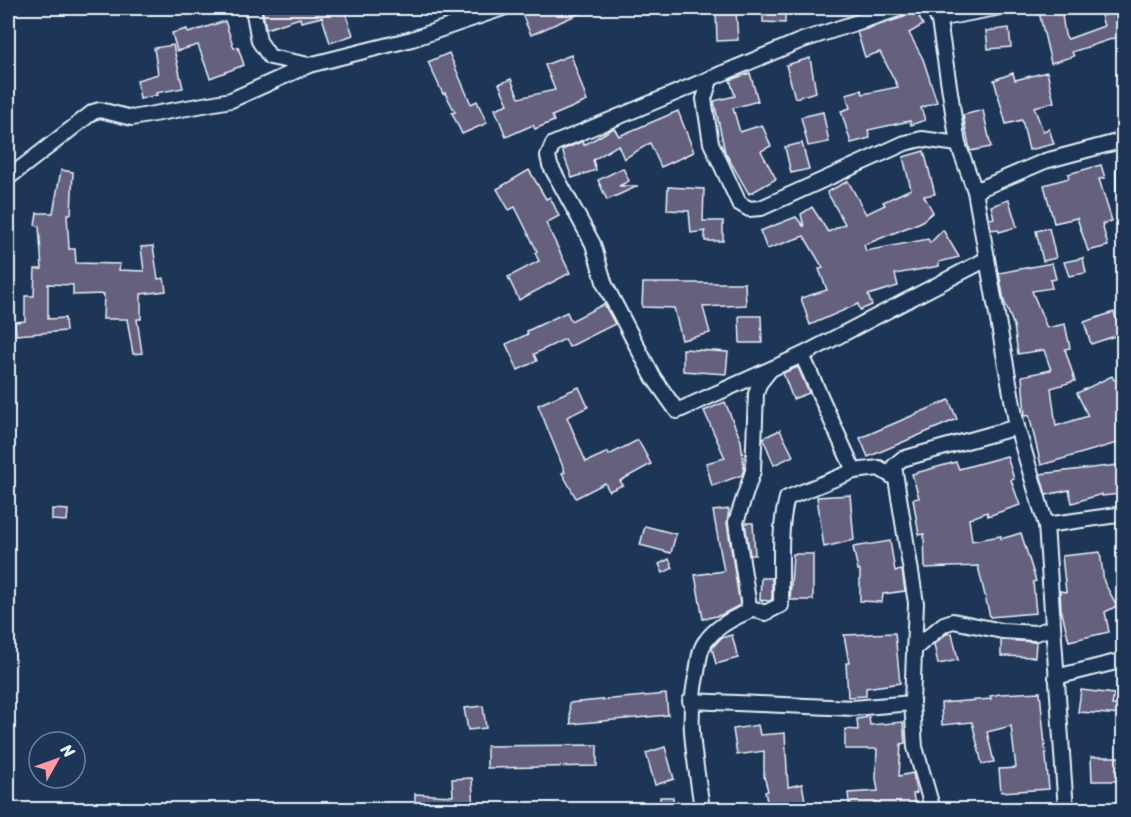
<svg xmlns="http://www.w3.org/2000/svg" width="1131" height="817" font-family="Sriracha,sans-serif">
  <style>
    .building { fill: #65617e; stroke: #e8f1f8; stroke-width: 1.5 }
    .lines { fill: none; stroke-linecap: round; stroke-linejoin: round }
    .street-casing { stroke: #e8f1f8; stroke-width: 18 }
    .street { stroke: #1d3557; stroke-width: 14 }
  </style>
  <rect width="100%" height="100%" fill="#1d3557"/>
  <filter id="ink" filterUnits="userSpaceOnUse"><feTurbulence type="fractalNoise" baseFrequency=".0167" numOctaves="2"/><feDisplacementMap in="SourceGraphic" scale="12" xChannelSelector="R" yChannelSelector="G"/><feConvolveMatrix kernelMatrix="1 2 1 2 8 2 1 2 1" color-interpolation-filters="sRGB"/></filter>
  <g filter="url(#ink)">
    <g class="building">
      <path d="M262,8H347L345,12L353,35L330,43L322,17L301,22L300,18L266,29Z"/>
      <path d="M532,8H592L531,35L521,12Z"/>
      <path d="M763,8H785V23L763,22Z"/>
      <path d="M914,8H919L922,15L919,17L923,25L909,33L923,59L937,102L921,108L925,120L911,125L910,121L868,130L870,138L851,143L841,111L850,108L846,94L861,90L863,94L898,87L880,52L865,57L857,32L904,17Z"/>
      <path d="M1038,8H1061L1065,35L1068,39L1104,26L1101,16L1121,10L1124,35L1072,52L1074,56L1051,63Z"/>
      <path d="M736,11L738,40L717,41L716,12Z"/>
      <path d="M225,21L234,48L238,47L244,65L210,78L198,45L177,51L172,33L187,29L188,33Z"/>
      <path d="M1009,28L1011,47L988,49L986,31Z"/>
      <path d="M173,45L183,88L156,93L157,95L140,99L137,80L158,74L154,48Z"/>
      <path d="M449,53L471,104L477,101L487,123L462,134L452,113L455,112L445,93L443,94L428,62Z"/>
      <path d="M571,55L587,101L552,116L554,121L535,129L533,125L506,137L495,109L508,104L499,84L511,79L519,98L555,90L545,65Z"/>
      <path d="M810,58L816,92L795,98L786,65Z"/>
      <path d="M1047,72L1054,102L1034,107L1043,131L1049,129L1054,144L1029,150L1022,120L1006,124L994,80L1013,73L1015,80Z"/>
      <path d="M750,73L758,101L733,108L740,132L762,125L771,146L761,151L776,179L749,194L725,152L714,101L735,96L730,80Z"/>
      <path d="M983,110L991,147L970,151L963,115Z"/>
      <path d="M678,111L694,152L661,167L650,143L624,159L618,145L593,160L596,170L572,178L562,150L583,141L584,145L614,128L619,136Z"/>
      <path d="M823,112L829,142L808,146L801,117Z"/>
      <path d="M802,143L809,169L791,173L785,147Z"/>
      <path d="M924,151L935,194L924,196L933,212L921,222L864,245L866,251L928,239L930,243L943,230L959,257L939,262V266L895,274L898,286L868,295L872,305L860,310L858,304L810,325L801,298L827,290L819,269L823,268L804,236L767,249L760,231L796,217L804,227L801,214L812,207L828,232L845,224L827,192L848,181L866,214L885,205L883,202L911,189L903,157Z"/>
      <path d="M1101,165L1105,178L1099,179L1112,221L1102,224L1108,246L1088,251L1077,218L1054,223L1044,185L1069,178L1068,174Z"/>
      <path d="M623,168L629,181L619,186H638L607,200L598,180Z"/>
      <path d="M61,170L73,172L71,214H67L69,249H75L76,263L120,264L119,270L144,271L141,247L153,246L158,279L164,278L166,291L141,294V319H137L142,353L133,354L127,319H103L104,294L73,295V285L48,284V319L65,318L66,331L16,335L15,322L25,321V296H34L35,269H42L39,226L35,225L37,213H53Z"/>
      <path d="M529,170L546,199L550,197L559,216L546,223L570,273L519,300L508,277L539,261L535,253L537,251L515,207L509,210L497,189Z"/>
      <path d="M668,187L704,189L703,221H723V241H705V231L691,233L689,211L667,210Z"/>
      <path d="M1009,200L1017,227L999,232L998,229L991,230L989,219L994,218L991,206Z"/>
      <path d="M1049,228L1056,258L1043,261L1036,231Z"/>
      <path d="M1083,258L1086,273L1069,276L1064,262Z"/>
      <path d="M1052,263L1056,279L1050,280L1052,288L1032,291L1047,328L1065,324L1070,348L1065,349L1075,381L1051,388L1056,426L1088,416L1077,393L1112,376L1114,380L1124,378V441L1041,465L1029,415L1025,416L1022,376L1051,370L1044,350L1018,354L1014,326L1004,301L999,273Z"/>
      <path d="M643,283H745L746,305L703,307L710,333L682,340L674,308L642,307Z"/>
      <path d="M604,304L615,324L569,347L565,339L534,354L537,361L518,370L506,344L528,334L527,331L567,312L571,321Z"/>
      <path d="M1114,312L1121,334L1091,344L1084,322Z"/>
      <path d="M739,316H761L762,343H740Z"/>
      <path d="M683,349L728,352L726,374L683,371Z"/>
      <path d="M798,367L809,393L793,399L783,373Z"/>
      <path d="M579,387L588,407L567,417L586,462L608,452L609,455L638,440L651,464L620,481L623,485L609,491L605,483L576,498L562,473L565,472L538,405Z"/>
      <path d="M949,400L957,419L868,457L860,438Z"/>
      <path d="M725,402L741,441L744,469L742,475L712,486L706,463L725,458L704,411Z"/>
      <path d="M780,430L793,456L774,465L763,438Z"/>
      <path d="M1007,456L1014,479L1011,480L1020,505L988,516L987,512L969,519L972,541L1001,536V539L1021,533L1036,581L1033,582L1036,613L990,617L978,566L925,568L924,534L919,535L913,499L919,498L912,474L956,462L959,469Z"/>
      <path d="M1117,465L1120,494L1102,496V494L1072,503L1069,490L1046,495L1040,474Z"/>
      <path d="M850,495L854,540L824,547L817,497Z"/>
      <path d="M52,509L68,510L67,521L52,520Z"/>
      <path d="M729,509L727,523L740,605L721,615L703,619L695,575L724,571L713,511Z"/>
      <path d="M745,523H753L755,555H750Z"/>
      <path d="M645,526L676,534L671,553L640,545Z"/>
      <path d="M890,541L895,571L902,570L905,591L883,594L882,602L860,601V570H858L853,547Z"/>
      <path d="M1100,552L1104,582L1117,606L1105,612L1109,632L1069,641L1061,609L1060,591L1066,592L1062,556Z"/>
      <path d="M793,554H813V600H790Z"/>
      <path d="M669,559L673,568L663,573L659,564Z"/>
      <path d="M761,578H772V599L770,601L760,600Z"/>
      <path d="M895,633L900,683L866,688V696L848,697L846,663H849L844,635Z"/>
      <path d="M952,633L958,660L938,664L934,644L946,634Z"/>
      <path d="M732,635L738,658L716,664L712,648L721,638Z"/>
      <path d="M1001,640L1036,642L1035,657L1001,656Z"/>
      <path d="M1081,690L1114,694L1112,705H1124V715L1078,712Z"/>
      <path d="M1040,692L1049,789L1001,792L999,769L1016,768L1011,726L987,732L994,762L982,764L972,722L942,725L941,703L991,699L990,696L1000,694Z"/>
      <path d="M666,694L668,715L571,724L569,703Z"/>
      <path d="M483,706L486,728L468,730L464,708Z"/>
      <path d="M869,717L870,725L903,722L905,743L901,744L899,776L913,773L917,793L913,794L916,810H850L848,793L878,791L876,778L877,749H845V729L858,730L857,719Z"/>
      <path d="M758,725L760,735L785,733L788,787L802,784L806,806L769,810L765,792L768,791L764,776V751L737,755L733,729Z"/>
      <path d="M597,745V766L487,768V746Z"/>
      <path d="M665,747L674,779L655,785L646,753Z"/>
      <path d="M1091,757H1120L1121,781H1092Z"/>
      <path d="M472,778L474,810H415V794L453,796L452,779Z"/>
      <rect x="660" y="797" width="13" height="13"/>
    </g>
    <g class="lines">
      <defs>
        <g id="street">
          <path d="M253,8L259,41L270,57L309,65L412,39L503,8"/>
          <path d="M901,8L800,41L553,144L548,156L550,165L593,244L605,285L653,377L677,411L802,355L987,259"/>
          <path d="M937,8L958,144L975,191L1017,427L1046,525L1066,810"/>
          <path d="M935,12L938,19L996,8"/>
          <path d="M710,80L704,99L711,143L739,203L749,209L761,208L905,143L922,139L958,144"/>
          <path d="M1124,173V191"/>
          <path d="M8,178L93,112L100,110L132,118L231,100L309,65"/>
          <path d="M975,191L1045,161L1124,140"/>
          <path d="M854,471L879,468L895,478"/>
          <path d="M1046,525L1124,514"/>
          <path d="M749,607L765,613L781,605C782,569 778,531 787,498L854,471L802,355"/>
          <path d="M914,649L944,624L953,621L1002,631L1036,633L1052,628"/>
          <path d="M1056,677L1124,660"/>
          <path d="M690,701L853,708L912,703"/>
          <path d="M702,810C696,758 685,725 697,672C699,662 699,649 706,641C715,628 733,618 747,612L749,607L736,522L753,471L756,394L759,384L770,370"/>
          <path d="M933,810L915,747L912,703L916,603L894,466L902,459L1017,427"/>
        </g>
      </defs>
      <use href="#street" class="street-casing"/>
      <use href="#street" class="street"/>
    </g>
  </g>
  <rect width="1131" height="817" fill="none" stroke="#1d3557" stroke-width="30"/>
  <rect x="15" y="15" width="1101" height="787" fill="none" stroke="#e8f1f8" stroke-width="2" filter="url(#ink)"/>
  <g transform="translate(57 760) rotate(50)"><circle r="28" fill="#1d3557" stroke="#6e8097" stroke-width="1.5"/>
  <path d="M0-4.5L10 22L0 15L-10 22Z" fill="#ff9aa2"/>
  <text y="-9" font-size="16" font-weight="bold" text-anchor="middle" fill="#e8f1f8">N</text>
  </g>
</svg>
